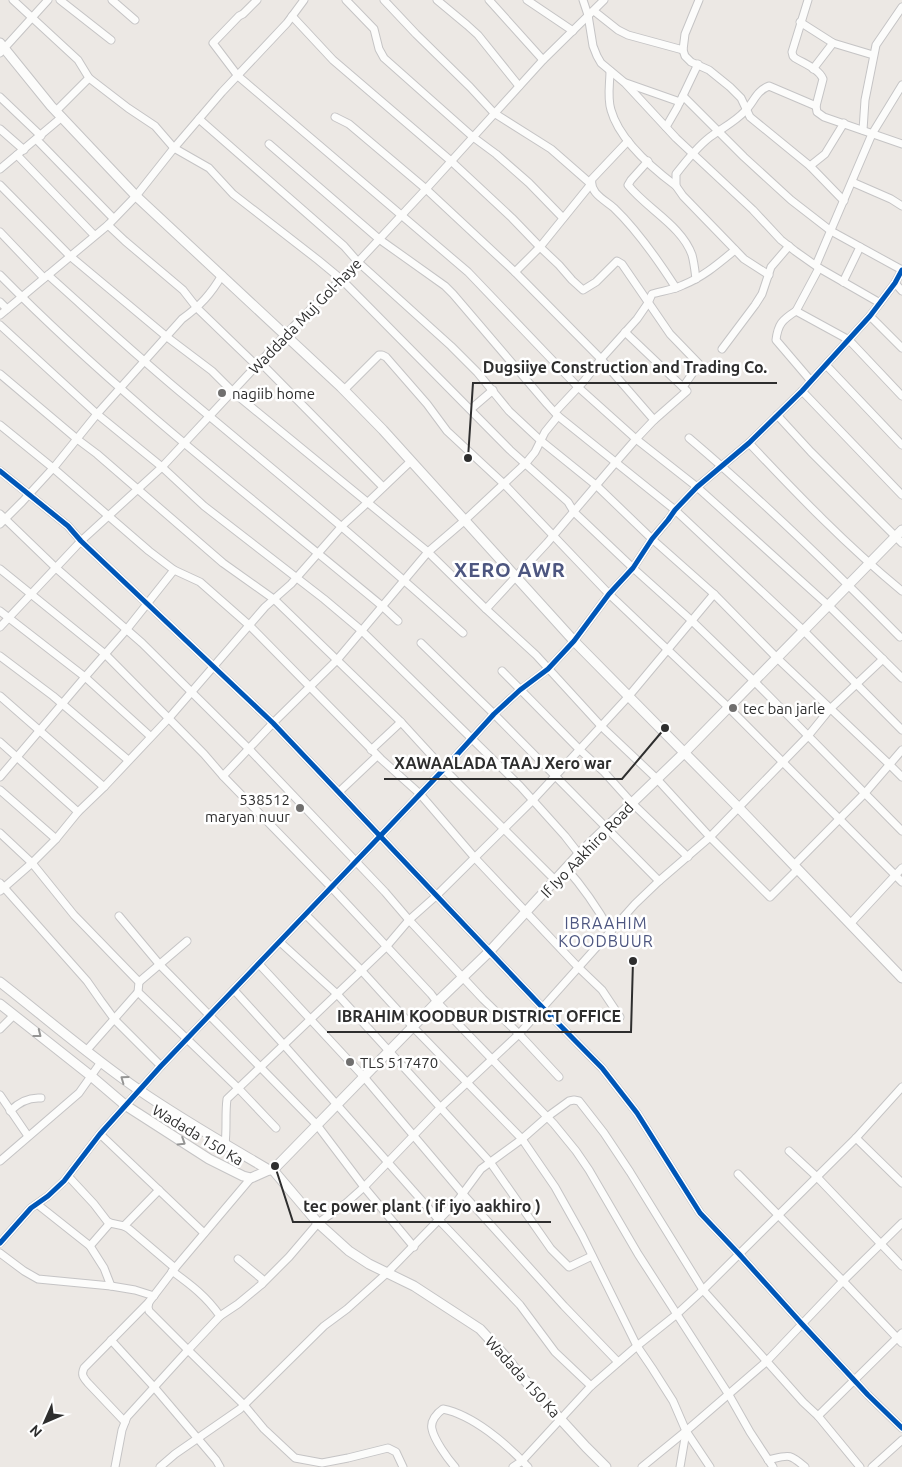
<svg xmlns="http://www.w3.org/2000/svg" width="902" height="1467" font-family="Ubuntu,sans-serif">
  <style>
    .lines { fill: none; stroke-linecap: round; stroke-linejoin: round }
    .minor-casing { stroke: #c5c4c5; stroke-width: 9 }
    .tertiary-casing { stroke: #c5c4c5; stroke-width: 11 }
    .secondary-casing { stroke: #c5c4c5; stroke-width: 11 }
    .minor { stroke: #fcfcfb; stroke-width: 7 }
    .tertiary { stroke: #fcfcfb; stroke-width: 9 }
    .secondary { stroke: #fcfcfb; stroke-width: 9 }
    .cycleway-casing { stroke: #fff; stroke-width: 8 }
    .cycleway { stroke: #0057b8; stroke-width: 5 }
    .oneway { stroke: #959594 }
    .poi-dot { fill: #706f6e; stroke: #fff; stroke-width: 2 }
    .labels { text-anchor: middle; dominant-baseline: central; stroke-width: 5; stroke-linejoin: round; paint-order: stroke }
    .street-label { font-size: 15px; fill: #2e2e2e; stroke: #fff }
    .poi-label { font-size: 15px; fill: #2e2e2e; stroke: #fff; text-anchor: start }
    .neighbourhood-label { font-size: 16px; letter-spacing: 1px; fill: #4d5680; stroke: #fff }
    .district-label { font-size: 20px; font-weight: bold; letter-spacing: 1px; fill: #4d5680; stroke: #fff }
    .leader { fill: none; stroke: #2e2e2e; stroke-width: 2 }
    .callout-dot { fill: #2e2e2e; stroke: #fff; stroke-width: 2 }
    .callout-label { font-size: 16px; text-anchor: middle; font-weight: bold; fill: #2e2e2e; stroke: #fff; stroke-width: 5; stroke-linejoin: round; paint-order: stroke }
  </style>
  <rect width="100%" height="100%" fill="#ece8e4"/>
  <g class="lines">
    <defs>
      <g id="minor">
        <path d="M13,0L78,60L89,78L128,108L155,126L174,148L209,168L233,194L318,260L341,279L510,450L568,502L574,512L633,568L691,620L754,681L902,831"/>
        <path d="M60,0L111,40"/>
        <path d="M112,0L135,20"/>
        <path d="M257,0L243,14L239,16L213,43L238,76L468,272L578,387L636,439L616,462L547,543L486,609"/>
        <path d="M346,0L374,29L379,49L384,58L473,137L496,154L529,183L563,218"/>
        <path d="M384,0L416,34L470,87L494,113L551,149L591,184L540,247L515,272"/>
        <path d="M437,0L467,25L478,35L519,86"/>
        <path d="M489,0L543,60"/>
        <path d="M527,0L573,31"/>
        <path d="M583,0L588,15L593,46L597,56L601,63L625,83L676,138L753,210L781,240L795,251L819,268L880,303"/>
        <path d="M699,0L685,34L683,50L685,56L691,62L709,70L730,87L741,98L750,117L810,166L844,201"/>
        <path d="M808,0L792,52L793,56L795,58C805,64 819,69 823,79L816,106L817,112L824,117L902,144"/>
        <path d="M594,11L618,30L628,35L683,50"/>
        <path d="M292,16L333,60L451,161L512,218L540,247L559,265L572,280L583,290L596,282L617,261L622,264L670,334L699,364L683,387"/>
        <path d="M800,22L833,43L873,55"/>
        <path d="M0,53L48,0"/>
        <path d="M813,69L833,43"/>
        <path d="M610,71C610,83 607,98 611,110C619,139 652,168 676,186"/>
        <path d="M626,83L680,102"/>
        <path d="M683,96L744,157L791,200L831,231L902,270"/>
        <path d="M0,97L41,136"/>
        <path d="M56,111L89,78"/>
        <path d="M335,117L349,124L426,189L515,272L601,359L654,420L636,439L697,487L829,606L902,678"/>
        <path d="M199,119L344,246L358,262L451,346L477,372L509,411L540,440L597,486L652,539L714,594L777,658L889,764L902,777"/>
        <path d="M666,127L677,108L698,64"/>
        <path d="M0,129L24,150"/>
        <path d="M863,130L865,100L876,45L902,7"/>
        <path d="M37,140L113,218"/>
        <path d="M628,141L592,179C589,193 605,200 614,208C638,231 658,260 676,288"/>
        <path d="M269,144L379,239L445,286L453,294L547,404L558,416L675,510L804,631L902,730"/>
        <path d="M17,155L94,235"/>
        <path d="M648,161L631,180L628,185C647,209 682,226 692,255C694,262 695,271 696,279"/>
        <path d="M810,166L825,154L844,123"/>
        <path d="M0,169L62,117"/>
        <path d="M852,182L891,199L902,206"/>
        <path d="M0,185L70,256L167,337L212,371L233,392L428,552L486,609L536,655L601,726L657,779L710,837L770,897L798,869"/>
        <path d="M108,225L125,241L183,290L197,308L257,366"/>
        <path d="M0,232L44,278"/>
        <path d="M816,265L872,134L902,85"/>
        <path d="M819,268L796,311L849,340L902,396"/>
        <path d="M0,275C118,395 253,499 382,606L398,621"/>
        <path d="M48,275C95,317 141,360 190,400C282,477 374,552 463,633"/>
        <path d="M769,275L744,259L683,196L676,186V174C686,161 697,147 710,137C722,128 735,122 745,111C754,102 756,91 769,86L816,106"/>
        <path d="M843,282L860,247"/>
        <path d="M895,283L902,291"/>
        <path d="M0,302L7,309"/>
        <path d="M796,311C782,320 778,324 776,340L811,381"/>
        <path d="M0,315L108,225L136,196L174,148L222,92L287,23L304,0"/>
        <path d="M870,316L902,348"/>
        <path d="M0,325L97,414L162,467L204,506L324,599L362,631L520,786L565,836L579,854"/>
        <path d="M625,332L687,391L654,420"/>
        <path d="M722,349L755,305L762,294L771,267L789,246"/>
        <path d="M260,362L383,487"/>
        <path d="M826,365L902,445"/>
        <path d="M0,374L77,439L97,454L223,563L275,600L401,722L444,769L555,880"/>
        <path d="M344,390L379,355H382L386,357L427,404L447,431L504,484L609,594L728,707L902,882"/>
        <path d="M802,391L902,495"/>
        <path d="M471,409L493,390"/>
        <path d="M555,412L584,381L601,359L637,319L648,303L652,294C662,291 673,290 683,285C703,277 718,264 735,250"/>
        <path d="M777,415L811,452L902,543"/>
        <path d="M0,425L53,468L149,551L174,570L200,582L250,626L381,759L420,794L475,858L578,967L602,990L620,1017"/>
        <path d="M689,438C762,500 832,568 900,637"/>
        <path d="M749,443C798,495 847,546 902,591"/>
        <path d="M0,471L68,526L81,541L273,723L542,1007L602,1068L637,1113L700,1213L739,1254L802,1324L868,1395L902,1428"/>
        <path d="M0,514L56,568L142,643L249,749L385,892L409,920L483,999L519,1034L559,1077"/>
        <path d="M0,524L22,502L55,466L97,414L182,319C200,306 211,294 222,275"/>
        <path d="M0,569L105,654L204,754L223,776L332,888L431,994L437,1002L554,1124L576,1151L589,1170L638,1254L729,1395L750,1432L773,1467"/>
        <path d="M0,611L85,677L150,736"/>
        <path d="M0,627L81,541L162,467L285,335L358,262L426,189L543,60L604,0"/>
        <path d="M421,643L494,714L659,881"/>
        <path d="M0,656L53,696L128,760"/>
        <path d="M502,671L580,750L604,772L632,803L688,857"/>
        <path d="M0,696L104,787"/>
        <path d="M0,742L78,812"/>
        <path d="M371,750L401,722"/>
        <path d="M223,776L273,723L337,660L428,552L464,521L526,463L535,452L545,432L558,416"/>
        <path d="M0,777L85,677L127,629L174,570"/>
        <path d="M0,790L56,839"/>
        <path d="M339,792L377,756"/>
        <path d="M0,833L32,863L74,915L139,982L138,992L238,1088L276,1128"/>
        <path d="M794,865L865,793L902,750"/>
        <path d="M566,868C583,887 598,909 611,932"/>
        <path d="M0,883L87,981L101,1001L115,1020L161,1066"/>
        <path d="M0,891L32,863L56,839L78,812L104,787L169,718L265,607L291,584L342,526L367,503L411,461"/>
        <path d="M306,915L361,970L413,1027L522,1139L555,1187L582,1235L637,1346L652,1368L673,1401L686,1431L710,1467"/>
        <path d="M119,916L160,965L317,1125L364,1187L414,1247"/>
        <path d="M850,924L902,868"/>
        <path d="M280,942L337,994L490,1162L551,1249L569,1267L592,1256"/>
        <path d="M259,964L364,1077L463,1194L564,1306L618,1362"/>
        <path d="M139,982L187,941"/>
        <path d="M234,990L284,1045L439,1220L520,1305L555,1352L591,1386"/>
        <path d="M0,1029L14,1015"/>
        <path d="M86,1051L138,992"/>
        <path d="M0,1095L28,1136"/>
        <path d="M10,1111C19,1102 29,1097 41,1098"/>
        <path d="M100,1134L204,1233"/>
        <path d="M856,1138L902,1183"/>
        <path d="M225,1144C227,1129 225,1114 227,1099L337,994L386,947L409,920L436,896L533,800L628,697L714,594"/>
        <path d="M789,1151L817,1177L902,1266"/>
        <path d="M0,1161L79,1093L101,1062"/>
        <path d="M738,1174L843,1281L902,1343"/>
        <path d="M68,1176L94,1204L107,1221L110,1223L124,1226L129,1229L175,1268"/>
        <path d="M37,1204L90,1246L104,1268L111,1286"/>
        <path d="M124,1226L159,1190"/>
        <path d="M0,1243L31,1208L48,1196L64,1181L100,1134L161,1066L444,769L494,714L520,690L548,669L574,641L609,594L633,568L652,539L668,520L675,510L697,487L749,443L802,391L870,316L895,283L902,270"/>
        <path d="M90,1246L110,1223"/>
        <path d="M0,1253L24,1271L38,1279L111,1286L135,1290L154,1296"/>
        <path d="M172,1271C191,1285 206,1296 220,1316L188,1350L244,1405L264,1429L295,1458L322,1463L348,1458L388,1448L396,1452L403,1467"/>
        <path d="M262,1284L289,1257L318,1223L345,1204L364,1187L441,1107L519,1034L635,904L659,881L710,837L808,736L830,709L883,659"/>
        <path d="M220,1316L238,1304L262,1284V1279L238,1259"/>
        <path d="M111,1340L154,1387L216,1460L220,1467"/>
        <path d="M818,1416L902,1333"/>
        <path d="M125,1422L88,1383C83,1377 81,1375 84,1368L149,1302"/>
        <path d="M768,1460C789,1455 789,1453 805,1467"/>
        <path d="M115,1467L122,1430L127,1417L188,1350L149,1311L148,1307L149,1302L175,1268L251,1178"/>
        <path d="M160,1467L175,1454L240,1409L324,1326L347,1309L387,1273L458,1200L481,1169L522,1139L547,1117L569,1101L574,1100L579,1101L604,1133L630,1172L703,1290L803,1402L818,1416L860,1467"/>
        <path d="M455,1467C448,1459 434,1440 432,1429C430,1421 437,1413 443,1409C473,1415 507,1444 528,1467"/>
        <path d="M513,1467L522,1461L591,1386L637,1346L677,1314L703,1290L856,1138L902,1087"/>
        <path d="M642,1467L686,1431L766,1362L843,1281L902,1223"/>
        <path d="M680,1467L686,1432"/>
        <path d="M872,1467L902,1440"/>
      </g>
      <g id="tertiary">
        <path d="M0,982C46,1018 91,1057 139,1090C181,1119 225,1144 269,1170H273L318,1223L349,1251L369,1264L414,1286L480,1329L505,1356L521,1376L586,1447L606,1467"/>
        <path d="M0,1004L91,1076L125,1105L209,1159L243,1176L251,1178L269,1170"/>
        <path d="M273,1170L437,1002L490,951L579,854L684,753L902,530"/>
      </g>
      <path id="secondary" d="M0,43L51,106L136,196L341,387L383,430L574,641L739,808L902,978"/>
    </defs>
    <use href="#minor" class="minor-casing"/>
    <use href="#tertiary" class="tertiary-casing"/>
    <use href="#secondary" class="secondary-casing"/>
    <use href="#minor" class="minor"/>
    <use href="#tertiary" class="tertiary"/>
    <use href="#secondary" class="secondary"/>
    <defs>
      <g id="cycleway">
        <path d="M0,471L68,526L81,541L273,723L542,1007L602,1068L637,1113L700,1213L739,1254L802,1324L868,1395L902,1428"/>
        <path d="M0,1243L31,1208L48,1196L64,1181L100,1134L161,1066L444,769L494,714L520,690L548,669L574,641L609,594L633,568L652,539L668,520L675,510L697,487L749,443L802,391L870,316L895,283L902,270"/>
      </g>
    </defs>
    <use href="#cycleway" class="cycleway-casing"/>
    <use href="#cycleway" class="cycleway"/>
  </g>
  <defs><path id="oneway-chevron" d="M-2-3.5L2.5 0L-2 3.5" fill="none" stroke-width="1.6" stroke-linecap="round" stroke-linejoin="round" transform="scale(1.25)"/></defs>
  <g class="oneway">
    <use href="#oneway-chevron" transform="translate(38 1034) rotate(38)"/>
    <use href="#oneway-chevron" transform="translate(124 1079) rotate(-144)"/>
    <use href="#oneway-chevron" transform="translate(182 1142) rotate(32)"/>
  </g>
  <g class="poi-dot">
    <circle cx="222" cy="393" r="5"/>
    <circle cx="733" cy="708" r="5"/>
    <circle cx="300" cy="808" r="5"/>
    <circle cx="350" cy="1062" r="5"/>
  </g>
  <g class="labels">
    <g class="street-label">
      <text transform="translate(305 316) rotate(-46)">Waddada Muj Gol-haye</text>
      <text transform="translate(587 850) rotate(-46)">If Iyo Aakhiro Road</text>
      <text transform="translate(198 1135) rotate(31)">Wadada 150 Ka</text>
      <text transform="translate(523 1377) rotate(48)">Wadada 150 Ka</text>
    </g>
    <g class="poi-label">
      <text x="232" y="393">nagiib home</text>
      <text x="743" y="708">tec ban jarle</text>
      <text x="290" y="799" text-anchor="end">538512<tspan x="290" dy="17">maryan nuur</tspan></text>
      <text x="360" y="1062">TLS 517470</text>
    </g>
    <g class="neighbourhood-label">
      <text x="606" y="923">IBRAAHIM<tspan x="606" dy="18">KOODBUUR</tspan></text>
    </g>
    <g class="district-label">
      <text x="510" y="569">XERO AWR</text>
    </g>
  </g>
  <path class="leader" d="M468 458L473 383H777M665 728L622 779H384M633 961L631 1032H327M275 1166L293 1222H551"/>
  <g class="callout-dot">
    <circle cx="468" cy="458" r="5"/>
    <circle cx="665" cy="728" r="5"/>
    <circle cx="633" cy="961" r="5"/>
    <circle cx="275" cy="1166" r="5"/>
  </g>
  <g class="callout-label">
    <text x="625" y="373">Dugsiiye Construction and Trading Co.</text>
    <text x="503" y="769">XAWAALADA TAAJ Xero war</text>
    <text x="479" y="1022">IBRAHIM KOODBUR DISTRICT OFFICE</text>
    <text x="422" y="1212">tec power plant ( if iyo aakhiro )</text>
  </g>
  <g transform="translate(45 1422) rotate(225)" stroke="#ffffff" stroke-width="4" paint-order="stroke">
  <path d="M0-4L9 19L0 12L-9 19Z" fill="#2e2e2e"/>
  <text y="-8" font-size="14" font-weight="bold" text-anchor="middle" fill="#2e2e2e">N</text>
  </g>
</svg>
